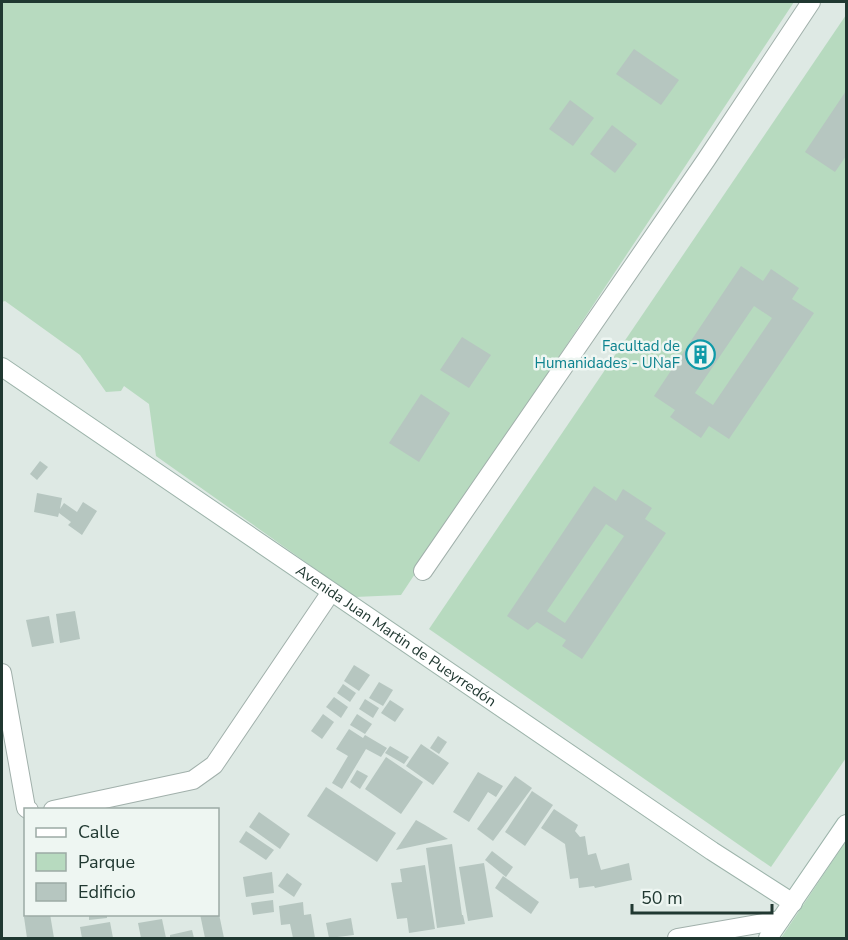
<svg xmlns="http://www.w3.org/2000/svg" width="848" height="940" font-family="'Nunito Sans',sans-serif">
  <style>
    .green { fill: #b7dabf }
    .building { fill: #b6c6c0; fill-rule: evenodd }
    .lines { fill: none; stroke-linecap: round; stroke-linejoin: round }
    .minor-casing { stroke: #a1b0ab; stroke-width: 20 }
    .secondary-casing { stroke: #9db4ab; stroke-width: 20 }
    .minor { stroke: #fff; stroke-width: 18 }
    .secondary { stroke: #fff; stroke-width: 18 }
    .labels { text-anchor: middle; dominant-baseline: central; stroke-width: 5; stroke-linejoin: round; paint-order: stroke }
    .culture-label { font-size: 15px; fill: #0d838f; stroke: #eef6f2; text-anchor: end }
    .street-label { font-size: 15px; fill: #203831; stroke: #eef6f2 }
  </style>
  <rect width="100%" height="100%" fill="#dee9e4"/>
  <g class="green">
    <path d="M2,2H794L401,595L355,597L156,456L149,404L124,386L121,391L106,392L80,355L5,301L2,302Z"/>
    <path d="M846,15V758L771,867L429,629Z"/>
    <path d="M846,841V938H781Z"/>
  </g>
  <g class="building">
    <path d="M634,49L679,80L661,105L616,74Z"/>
    <path d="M846,91V156L835,172L805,152Z"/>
    <path d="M570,100L594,118L573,146L549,129Z"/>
    <path d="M612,125L637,144L615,173L590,154Z"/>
    <path d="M741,266L763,281L771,269L799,288L792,299L814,313L729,439L709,426L701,438L670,417L675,410L654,396ZM754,306L772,318L713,405L695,393Z"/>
    <path d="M462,337L491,355L469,388L440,370Z"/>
    <path d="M421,394L450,413L419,462L389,443Z"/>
    <path d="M40,461L48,467L37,480L30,474Z"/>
    <path d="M594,486L616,501L623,489L652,508L645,519L666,533L582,659L562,646L566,640L537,622L528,630L507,616ZM606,524L624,536L565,623L547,611Z"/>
    <path d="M37,493L62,498L60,509L64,503L77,512L83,502L97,511L82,535L68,525L71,522L59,513L58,517L34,512Z"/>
    <path d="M75,611L80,639L60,643L56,614Z"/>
    <path d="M49,616L54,643L32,647L26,620Z"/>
    <path d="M354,665L370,675L359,691L344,681Z"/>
    <path d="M379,682L393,690L383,706L369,698Z"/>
    <path d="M343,684L356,693L350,702L337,693Z"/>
    <path d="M334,697L348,707L341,718L326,707Z"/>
    <path d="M365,699L379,708L373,718L359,709Z"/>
    <path d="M390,700L404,709L395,722L381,713Z"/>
    <path d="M323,714L334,722L322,739L311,731Z"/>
    <path d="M357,714L372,724L365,734L350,725Z"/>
    <path d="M349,729L363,738L365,735L387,748L381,757L366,749L342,789L332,783L348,756L336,749Z"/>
    <path d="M438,736L447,742L439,754L430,748Z"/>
    <path d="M421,744L449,763L433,785L406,766Z"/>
    <path d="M390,746L409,757L404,764L385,753Z"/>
    <path d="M386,757L423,782L401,814L365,789Z"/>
    <path d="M357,770L368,776L360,789L350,782Z"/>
    <path d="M478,772L503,786L496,797L488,792L469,822L453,812Z"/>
    <path d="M515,776L532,788L493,841L477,829Z"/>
    <path d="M326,787L396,833L377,862L307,816Z"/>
    <path d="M532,791L553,805L525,846L505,832Z"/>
    <path d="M554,809L578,825L575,831L580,837L585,836L588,855L596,853L601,870L629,863L632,880L595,888L594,886L579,888L578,878L570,879L565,844L541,828Z"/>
    <path d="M259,812L290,834L280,849L249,827Z"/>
    <path d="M416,820L425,825L448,839L396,850Z"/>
    <path d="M246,831L274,850L266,860L239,842Z"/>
    <path d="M452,844L462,915H463L465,924L437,928L426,848Z"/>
    <path d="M492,851L513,867L506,877L485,860Z"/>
    <path d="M484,863L493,917L468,921L459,867Z"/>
    <path d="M425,865L435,929L409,933L407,918L397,919L391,883L402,882L400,869Z"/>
    <path d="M272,872L274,893L246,897L243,877Z"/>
    <path d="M287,873L302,884L294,897L278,886Z"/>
    <path d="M503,876L539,902L531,914L495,888Z"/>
    <path d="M273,900L274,912L253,915L251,903Z"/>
    <path d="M303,902L304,915L311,914L315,938H293L290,924L281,925L279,906Z"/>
    <path d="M42,914H50L54,938H27L24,917Z"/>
    <path d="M89,914H107V918L89,920Z"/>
    <path d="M200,914H219L224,938H205Z"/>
    <path d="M351,918L354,935L329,938L326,923Z"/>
    <path d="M162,919L166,938H141L138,923Z"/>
    <path d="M110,922L113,938H82L80,927Z"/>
    <path d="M192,930L194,938H170V935Z"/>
  </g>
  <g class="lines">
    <defs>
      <g id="minor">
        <path d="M423,571L706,160L811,2"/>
        <path d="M2,673L26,808L29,810"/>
        <path d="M53,810L193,780L214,765L331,592"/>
        <path d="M677,938L780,920"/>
      </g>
      <g id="secondary">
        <path id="s1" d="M2,367L712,851L793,903"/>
        <path d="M768,938L846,824"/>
      </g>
    </defs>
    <use href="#minor" class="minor-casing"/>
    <use href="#secondary" class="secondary-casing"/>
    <use href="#minor" class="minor"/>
    <use href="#secondary" class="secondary"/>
  </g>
  <defs>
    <symbol id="building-ring" viewBox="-11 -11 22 22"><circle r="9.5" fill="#eef6f2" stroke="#0f9aa8" stroke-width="1.5"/><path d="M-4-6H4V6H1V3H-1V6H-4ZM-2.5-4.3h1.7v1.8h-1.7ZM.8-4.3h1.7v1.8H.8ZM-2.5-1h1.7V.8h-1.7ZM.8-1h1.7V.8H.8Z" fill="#0f9aa8"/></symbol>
  </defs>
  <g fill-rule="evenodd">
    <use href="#building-ring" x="684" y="338" width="33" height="33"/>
  </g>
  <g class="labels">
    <g class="culture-label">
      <text x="680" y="346">Facultad de<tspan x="680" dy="17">Humanidades - UNaF</tspan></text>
    </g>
    <g class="street-label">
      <text stroke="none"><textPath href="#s1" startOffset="477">Avenida Juan Martin de Pueyrredón</textPath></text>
    </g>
  </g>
  <rect width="848" height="940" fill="none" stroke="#203831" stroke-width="6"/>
  <rect x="24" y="808" width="195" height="108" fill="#eef6f2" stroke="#9caaa5" stroke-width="1.5"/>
  <rect x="36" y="828" width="30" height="9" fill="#ffffff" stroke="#9caaa5" stroke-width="1.5"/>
  <text x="78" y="838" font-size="18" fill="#203831">Calle</text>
  <rect x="36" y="853" width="30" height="18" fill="#b7dabf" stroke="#9caaa5" stroke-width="1.5"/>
  <text x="78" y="868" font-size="18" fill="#203831">Parque</text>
  <rect x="36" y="883" width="30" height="18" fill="#b6c6c0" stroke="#9caaa5" stroke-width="1.5"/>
  <text x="78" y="898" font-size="18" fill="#203831">Edificio</text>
  <path d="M632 904v9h140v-9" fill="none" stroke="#203831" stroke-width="3"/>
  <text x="641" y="904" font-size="18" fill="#203831" stroke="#eef6f2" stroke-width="4.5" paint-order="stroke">50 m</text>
</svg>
